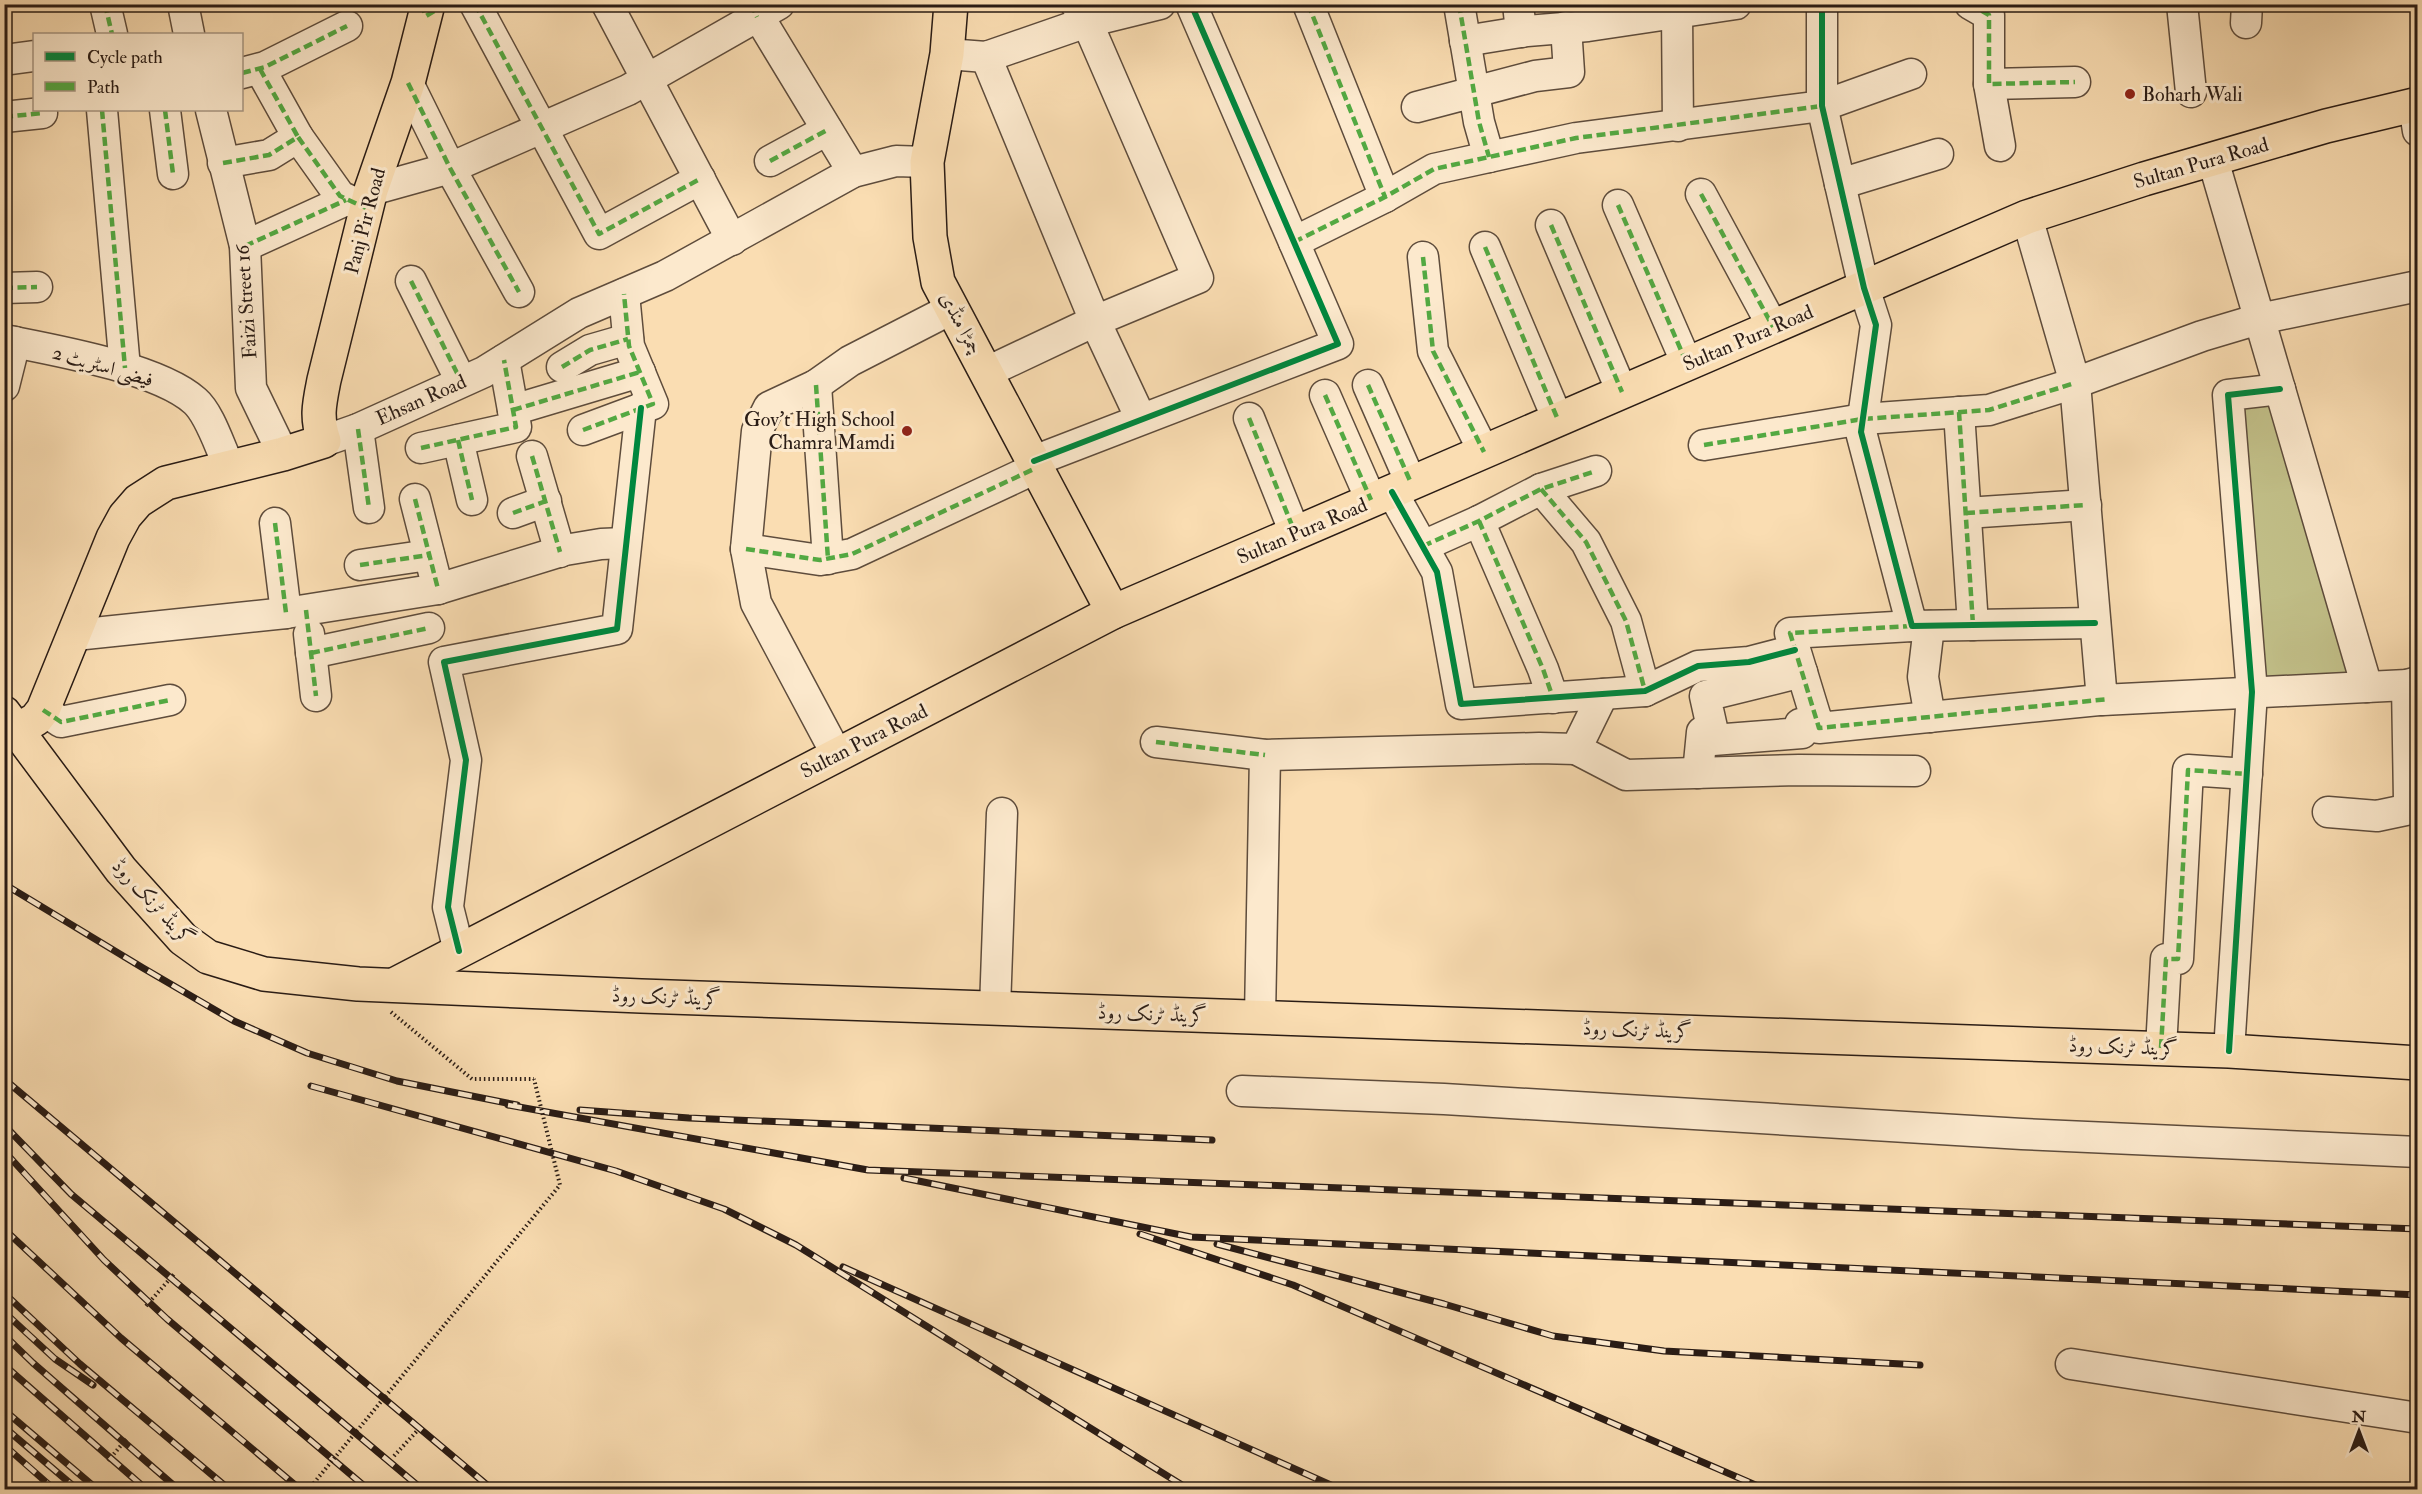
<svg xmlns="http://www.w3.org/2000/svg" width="2422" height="1494" font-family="'IM FELL Double Pica',Amiri,serif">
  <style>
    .green { fill: #c2c089; stroke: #766e4f; stroke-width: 1.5 }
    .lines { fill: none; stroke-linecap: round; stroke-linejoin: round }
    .minor-casing { stroke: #5e4c3c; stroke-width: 33 }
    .major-casing { stroke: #2a1c15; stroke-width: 36 }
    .path { stroke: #2a1c15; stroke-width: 4; stroke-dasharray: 1.5 3; stroke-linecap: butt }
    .minor { stroke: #fce9cd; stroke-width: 30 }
    .major { stroke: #faddb2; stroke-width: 33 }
    .rail-casing { stroke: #2a1c15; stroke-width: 7 }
    .rail { stroke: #fce9cd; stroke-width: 4.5; stroke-dasharray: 14; stroke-linecap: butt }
    .path-bridge { stroke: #2a1c15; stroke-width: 4; stroke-dasharray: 1.5 3; stroke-linecap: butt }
    .quiet { stroke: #53a942; stroke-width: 4.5; stroke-dasharray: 9 4.5; stroke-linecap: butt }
    .cycleway-casing { stroke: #fce9cd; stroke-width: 10 }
    .cycleway { stroke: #00873e; stroke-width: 6 }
    .poi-dot { fill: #8f2418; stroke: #fce9cd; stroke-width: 2 }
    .labels { text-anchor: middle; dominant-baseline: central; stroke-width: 6; stroke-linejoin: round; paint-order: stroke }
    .poi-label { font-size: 20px; fill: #2a1c15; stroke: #fce9cd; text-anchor: start }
    .street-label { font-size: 20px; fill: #2a1c15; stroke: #fce9cd }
  </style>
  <rect width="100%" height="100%" fill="#faddb2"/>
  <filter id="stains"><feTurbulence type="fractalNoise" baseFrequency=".00333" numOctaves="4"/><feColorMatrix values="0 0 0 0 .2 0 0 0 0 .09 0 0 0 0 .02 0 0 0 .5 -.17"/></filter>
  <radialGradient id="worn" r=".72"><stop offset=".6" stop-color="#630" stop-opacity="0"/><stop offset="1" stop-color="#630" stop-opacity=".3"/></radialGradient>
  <path class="green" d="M2280,389L2367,687L2252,692L2228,395Z"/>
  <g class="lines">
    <defs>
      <g id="minor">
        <path d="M105,4L112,34"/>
        <path d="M183,4L189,34"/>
        <path d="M475,4L599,234L700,179"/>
        <path d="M607,4L732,240"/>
        <path d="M751,4L853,172"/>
        <path d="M1308,4L1385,197"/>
        <path d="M1459,4L1479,122L1489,157"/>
        <path d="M1518,4L1521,32"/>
        <path d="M1822,4V106L1864,288L1876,325L1861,432L1912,626L2095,623"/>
        <path d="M1970,4L1989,15V84L2075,82"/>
        <path d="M2182,4L2191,92"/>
        <path d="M1677,12L1678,126"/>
        <path d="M2246,23L2247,4"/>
        <path d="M1465,41L1527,31L1588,26L1736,4"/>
        <path d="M947,54L986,57L1087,22L1160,4"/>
        <path d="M986,57L1095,321L1141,419"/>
        <path d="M4,60L34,56"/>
        <path d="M260,69L298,137"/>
        <path d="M242,73L265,67L347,26"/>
        <path d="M408,83L450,168L519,292"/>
        <path d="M1989,84L2000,146"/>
        <path d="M2414,105L2418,131"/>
        <path d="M1417,107L1535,76L1569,72L1566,27"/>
        <path d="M102,110L125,368"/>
        <path d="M165,110L173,174"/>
        <path d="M211,110L245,246L251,388L283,454"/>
        <path d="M4,117L42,113"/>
        <path d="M2213,160L2367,687"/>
        <path d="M770,161L827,130"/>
        <path d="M223,163L269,155L298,137L340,196L366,208"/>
        <path d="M1840,184L1938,154"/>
        <path d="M371,190L450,168L628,90L779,4"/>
        <path d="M1701,194L1773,327"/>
        <path d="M1618,205L1687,364"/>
        <path d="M2027,217L2075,383L2102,700L2407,685L2418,682"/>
        <path d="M1551,225L1622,392"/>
        <path d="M1294,242L1385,197L1434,169L1576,138L1822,106L1911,74"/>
        <path d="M245,246L346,200"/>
        <path d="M1485,247L1558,420"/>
        <path d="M1423,257L1433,351L1484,452"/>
        <path d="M411,281L461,381"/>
        <path d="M4,288L37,287"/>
        <path d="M4,340C54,350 158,368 195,401C210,414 220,448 229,466"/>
        <path d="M562,367L590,350L628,339"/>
        <path d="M987,372L1095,321L1198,278L1087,22L1076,4"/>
        <path d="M816,385L828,559"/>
        <path d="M1368,385L1411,483"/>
        <path d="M4,386L15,342"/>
        <path d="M1325,395L1371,500"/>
        <path d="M513,410L640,372"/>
        <path d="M1959,412L1973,625"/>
        <path d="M1249,418L1295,533"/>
        <path d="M358,429L369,508"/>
        <path d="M583,430L653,404L629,346L624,294"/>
        <path d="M458,440L472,500"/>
        <path d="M324,441L358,429L484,372L579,313L665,276L853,172L896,161L927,162"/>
        <path d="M1704,445L1863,419L1989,410L2075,383L2202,336L2259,319L2418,286"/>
        <path d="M421,448L516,427L504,360"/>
        <path d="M532,456L560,552"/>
        <path d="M1034,461L1338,344L1191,4"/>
        <path d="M1541,489L1586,542L1626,621L1645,691"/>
        <path d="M1392,492L1437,572L1461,704L1645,691L1698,666L1749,662L1795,650"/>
        <path d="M415,499L438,589"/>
        <path d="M513,513L546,501"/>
        <path d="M1966,513L2086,505"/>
        <path d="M1479,521L1543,669L1553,698"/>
        <path d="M275,523L286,613"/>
        <path d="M1423,546L1479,521L1541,489L1596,471"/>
        <path d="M746,549L820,560L852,554L1036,468"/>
        <path d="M360,565L429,555"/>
        <path d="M1912,626L1790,633L1819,728L2109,699"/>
        <path d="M1929,626L1923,677L1930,717"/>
        <path d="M309,634L316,696"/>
        <path d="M75,635L286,613L438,589L565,550L601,544L625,543"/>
        <path d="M311,653L429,628"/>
        <path d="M2407,685L2409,800L2418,811"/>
        <path d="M43,710L61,722L170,700"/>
        <path d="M1713,732V740L1802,733L1800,724L1816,720"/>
        <path d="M1156,742L1265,755L1539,748L1576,749L1603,694"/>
        <path d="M1576,749L1626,775L1799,770L1915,771"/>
        <path d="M837,755L756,603L746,549L757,431L769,407L816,385L850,361L953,308"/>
        <path d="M1698,773L1702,732H1713L1705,696L1802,672"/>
        <path d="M2328,812L2377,816L2415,808"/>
        <path d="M459,951L448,907L466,760L444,662L617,629L641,408"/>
        <path d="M995,1008L1002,813"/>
        <path d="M1260,1017L1265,755"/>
        <path d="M2161,1048L2166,959H2178L2188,770L2247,774"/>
        <path d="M2229,1051L2252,692L2228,395L2280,389"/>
        <path d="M1242,1091L1444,1099L2022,1134L2418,1152"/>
        <path d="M2071,1364L2418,1418"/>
      </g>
      <g id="major">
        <path d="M951,4L947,54L927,162L930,237L938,282L1113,612"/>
        <path d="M4,713L121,870L183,939L208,957L264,974L358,984L641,996L2229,1051L2418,1063"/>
        <path d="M18,730L36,719L43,710L113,538L125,516L138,501L166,483L283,454L324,441C316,417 319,405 324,380L371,190L408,83L428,4"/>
        <path d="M394,985L1113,612L2027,217L2144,179L2326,126L2418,104"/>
      </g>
    </defs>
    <use href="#minor" class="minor-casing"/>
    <use href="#major" class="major-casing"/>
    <g class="path">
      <path d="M391,1012L472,1079H534"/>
      <path d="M146,1306L175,1273"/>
      <path d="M394,1456L417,1431"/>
      <path d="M108,1461L128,1437"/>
    </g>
    <use href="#minor" class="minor"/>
    <use href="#major" class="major"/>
    <defs>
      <g id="rail">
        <path d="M4,884L143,968L234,1021L307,1053L397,1081L517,1105"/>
        <path d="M4,1079L493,1490"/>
        <path d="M311,1086L616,1171L724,1209L796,1245L1190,1490"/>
        <path d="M508,1105L868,1170L2418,1229"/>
        <path d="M580,1110L689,1118L1212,1140"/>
        <path d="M4,1125L71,1194L423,1490"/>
        <path d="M4,1151L104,1260L167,1319L369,1490"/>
        <path d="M904,1178L1191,1237L2418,1295"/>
        <path d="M4,1229L121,1338L301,1490"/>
        <path d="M1140,1234L1293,1285L1767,1490"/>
        <path d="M1217,1244L1444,1304L1553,1336L1664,1351L1920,1365"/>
        <path d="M843,1267L1342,1490"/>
        <path d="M4,1293L80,1364L230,1490"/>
        <path d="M4,1312L55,1359L93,1385"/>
        <path d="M4,1335L33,1363L179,1490"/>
        <path d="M4,1365L147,1490"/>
        <path d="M4,1410L98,1490"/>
        <path d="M4,1427L78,1490"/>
        <path d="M4,1445L55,1490"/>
      </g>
    </defs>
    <use href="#rail" class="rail-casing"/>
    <use href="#rail" class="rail"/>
    <path class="path-bridge" d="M308,1490L560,1185L534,1079"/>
    <g class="quiet">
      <path d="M105,4L112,34"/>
      <path d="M421,4L426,16L446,4"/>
      <path d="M475,4L599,234L700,179"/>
      <path d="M751,4L757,17"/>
      <path d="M1308,4L1385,197"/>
      <path d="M1459,4L1479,122L1489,157"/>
      <path d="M1970,4L1989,15V84L2075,82"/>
      <path d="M260,69L298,137"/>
      <path d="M242,73L265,67L347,26"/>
      <path d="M408,83L450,168L519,292"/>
      <path d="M102,110L125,368"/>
      <path d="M165,110L173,174"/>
      <path d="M4,117L42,113"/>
      <path d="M770,161L827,130"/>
      <path d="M223,163L269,155L298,137L340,196L366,208"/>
      <path d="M1701,194L1773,327"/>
      <path d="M1618,205L1687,364"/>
      <path d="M1551,225L1622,392"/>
      <path d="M1294,242L1385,197L1434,169L1576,138L1822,106"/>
      <path d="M245,246L346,200"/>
      <path d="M1485,247L1558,420"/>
      <path d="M1423,257L1433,351L1484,452"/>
      <path d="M411,281L461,381"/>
      <path d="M4,288L37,287"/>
      <path d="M562,367L590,350L628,339"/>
      <path d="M816,385L828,559"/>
      <path d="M1368,385L1411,483"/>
      <path d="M1325,395L1371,500"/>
      <path d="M513,410L640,372"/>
      <path d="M1959,412L1973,625"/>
      <path d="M1249,418L1295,533"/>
      <path d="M358,429L369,508"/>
      <path d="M583,430L653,404L629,346L624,294"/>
      <path d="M458,440L472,500"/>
      <path d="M1704,445L1863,419L1989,410L2075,383"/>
      <path d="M421,448L516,427L504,360"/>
      <path d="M532,456L560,552"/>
      <path d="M1541,489L1586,542L1626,621L1645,691"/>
      <path d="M415,499L438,589"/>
      <path d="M513,513L546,501"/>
      <path d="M1966,513L2086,505"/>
      <path d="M1479,521L1543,669L1553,698"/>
      <path d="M275,523L286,613"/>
      <path d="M1423,546L1479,521L1541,489L1596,471"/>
      <path d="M746,549L820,560L852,554L1036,468"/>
      <path d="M360,565L429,555"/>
      <path d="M306,610L316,696"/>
      <path d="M1912,626L1790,633L1819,728L2109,699"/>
      <path d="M311,653L429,628"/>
      <path d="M43,710L61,722L170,700"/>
      <path d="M1156,742L1265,755"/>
      <path d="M2161,1048L2166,959H2178L2188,770L2247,774"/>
    </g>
    <defs>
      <g id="cycleway">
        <path d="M1822,4V106L1864,288L1876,325L1861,432L1912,626L2095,623"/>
        <path d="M1034,461L1338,344L1191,4"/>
        <path d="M1392,492L1437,572L1461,704L1645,691L1698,666L1749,662L1795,650"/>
        <path d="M459,951L448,907L466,760L444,662L617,629L641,408"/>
        <path d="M2229,1051L2252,692L2228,395L2280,389"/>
      </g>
    </defs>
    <use href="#cycleway" class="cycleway-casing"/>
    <use href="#cycleway" class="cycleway"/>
  </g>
  <g class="poi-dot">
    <circle cx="2130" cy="94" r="6"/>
    <circle cx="907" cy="431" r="6"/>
  </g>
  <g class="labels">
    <g class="poi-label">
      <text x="2142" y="94">Boharh Wali</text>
      <text x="895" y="419" text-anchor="end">Gov't High School<tspan x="895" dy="23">Chamra Mamdi</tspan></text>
    </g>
    <g class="street-label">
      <text transform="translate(2201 163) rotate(-16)">Sultan Pura Road</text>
      <text transform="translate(365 221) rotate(-75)">Panj Pir Road</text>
      <text transform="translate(246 302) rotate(-94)">Faizi Street 16</text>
      <text transform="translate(961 323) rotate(62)">چمڑا منڈی</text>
      <text transform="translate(1748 338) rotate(-23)">Sultan Pura Road</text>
      <text transform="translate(103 366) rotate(16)">فیضی اسٹریٹ 2</text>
      <text transform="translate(421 400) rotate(-24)">Ehsan Road</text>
      <text transform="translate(1302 531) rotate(-23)">Sultan Pura Road</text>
      <text transform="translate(864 741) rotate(-27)">Sultan Pura Road</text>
      <text transform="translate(153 902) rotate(47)">گرینڈ ٹرنک روڈ</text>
      <text transform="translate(666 997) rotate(2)">گرینڈ ٹرنک روڈ</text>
      <text transform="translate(1152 1014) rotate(2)">گرینڈ ٹرنک روڈ</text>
      <text transform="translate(1637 1030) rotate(2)">گرینڈ ٹرنک روڈ</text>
      <text transform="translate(2123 1047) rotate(2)">گرینڈ ٹرنک روڈ</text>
    </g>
  </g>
  <rect width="2422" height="1494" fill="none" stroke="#faddb2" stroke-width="24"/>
  <rect x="6" y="6" width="2410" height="1482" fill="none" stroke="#2a1c15" stroke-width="3"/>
  <rect x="12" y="12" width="2398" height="1470" fill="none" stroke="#2a1c15" stroke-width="1.5"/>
  <rect x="33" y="33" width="210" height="78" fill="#fce9cd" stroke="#a89783" stroke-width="1.5"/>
  <rect x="45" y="52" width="30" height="9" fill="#00873e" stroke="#a89783" stroke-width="1.5"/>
  <text x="87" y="63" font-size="18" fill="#2a1c15">Cycle path</text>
  <rect x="45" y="82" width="30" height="9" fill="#53a942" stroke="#a89783" stroke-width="1.5"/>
  <text x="87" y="93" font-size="18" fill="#2a1c15">Path</text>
  <g transform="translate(2359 1431)" stroke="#fce9cd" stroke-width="4.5" paint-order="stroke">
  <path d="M0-4.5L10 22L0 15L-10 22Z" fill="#2a1c15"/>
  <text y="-9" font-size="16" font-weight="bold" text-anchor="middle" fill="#2a1c15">N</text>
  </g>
  <rect width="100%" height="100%" filter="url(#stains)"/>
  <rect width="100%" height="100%" fill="url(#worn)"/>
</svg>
